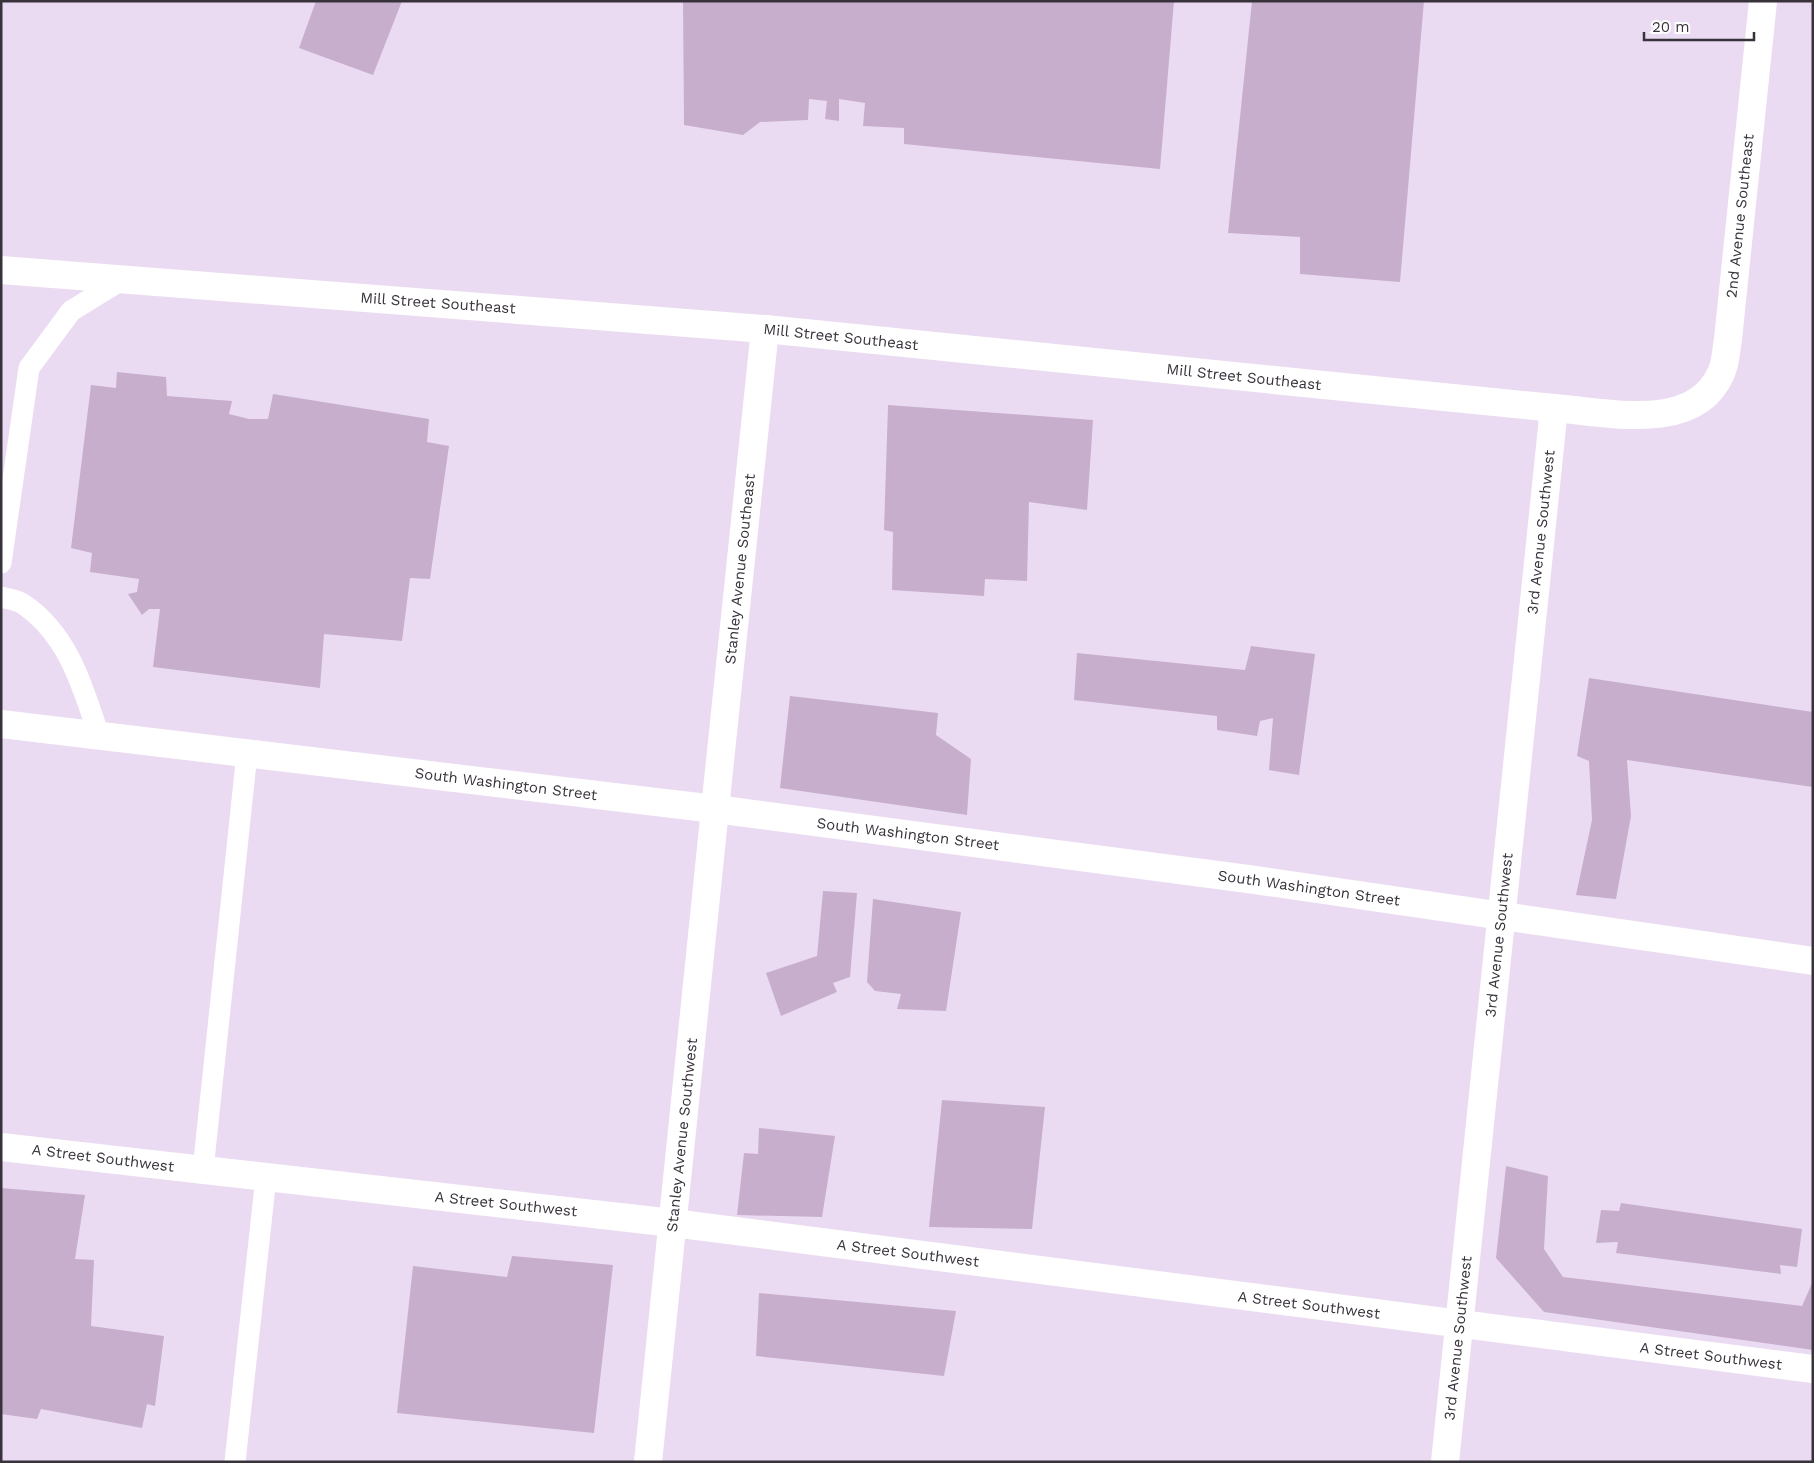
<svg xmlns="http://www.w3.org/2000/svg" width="1814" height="1463" font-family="'Work Sans',sans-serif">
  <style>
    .building { fill: #c7aecd }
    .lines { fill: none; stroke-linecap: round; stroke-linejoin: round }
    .lane { stroke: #fff; stroke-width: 21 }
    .street { stroke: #fff; stroke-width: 28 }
    .secondary { stroke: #fff; stroke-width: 28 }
    .labels { text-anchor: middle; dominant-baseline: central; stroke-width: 4; stroke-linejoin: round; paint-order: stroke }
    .street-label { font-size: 15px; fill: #38323b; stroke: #fff }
  </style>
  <rect width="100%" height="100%" fill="#ebdbf2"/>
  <g class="building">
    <path d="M316,1H402L373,75L299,48Z"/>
    <path d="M683,1H1174L1160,169L904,144V128L863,126L865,103L839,99V121L825,119L827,101L809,99L808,120L760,122L743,135L684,125Z"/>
    <path d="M1252,1H1424L1400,282L1300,274V237L1228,233Z"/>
    <path d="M117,372L166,377L167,396L232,401L229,414L249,419H268L273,394L429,419L427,442L449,446L430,579L410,578L402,641L324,634L320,688L153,667L160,609H149L142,615L128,594L137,592L139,579L90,572L92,553L71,548L91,385L116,388Z"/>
    <path d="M888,405L1093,420L1087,510L1029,502L1027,581L985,579L984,596L892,590L893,532L884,530Z"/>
    <path d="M1251,646L1315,654L1299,775L1269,770L1273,718L1260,721L1257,736L1217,730V716L1074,700L1077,653L1245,670Z"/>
    <path d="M1589,678L1813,712V787L1627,760L1631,816L1616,899L1576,895L1592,820L1589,761L1577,756Z"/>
    <path d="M790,696L938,713L936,735L971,759L967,815L780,788Z"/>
    <path d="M823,891L857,893L850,977L833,983L837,992L781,1016L766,973L817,956Z"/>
    <path d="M873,899L961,912L946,1011L897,1009L901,994L875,991L867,982Z"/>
    <path d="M942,1100L1045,1107L1032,1229L929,1227Z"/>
    <path d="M759,1128L835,1136L822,1217L737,1215L744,1153L758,1154Z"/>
    <path d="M1506,1166L1548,1176L1544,1249L1563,1277L1802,1306L1813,1281V1350L1544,1312L1496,1258Z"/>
    <path d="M1,1188L85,1195L75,1259L94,1260L91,1326L164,1336L155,1406L147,1404L142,1428L41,1409L37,1419L1,1414Z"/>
    <path d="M1621,1203L1802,1229L1797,1267L1780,1265L1781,1274L1616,1253L1618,1242L1596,1243L1601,1210L1619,1211Z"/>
    <path d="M512,1256L613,1265L594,1433L397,1413L413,1266L507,1277Z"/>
    <path d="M759,1293L956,1311L944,1376L756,1356Z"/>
  </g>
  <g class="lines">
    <g class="lane">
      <path d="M1,563L29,368L71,311L123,279"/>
      <path d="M1,597C8,599 17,600 23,604C68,634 83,687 99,736"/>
      <path d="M203,1170L247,753"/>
      <path d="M235,1462L266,1177"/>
    </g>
    <g class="street">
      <path d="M1,270L765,329L1554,408C1606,412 1695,434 1721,373C1726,363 1726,350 1728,339L1763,1"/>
      <path d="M715,809L765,329"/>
      <path d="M1,1147L673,1223L1813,1369"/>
      <path d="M1445,1462L1554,408"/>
    </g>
    <g class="secondary">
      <path d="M1,724L715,809L1248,879L1813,961"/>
      <path d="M648,1462L715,809"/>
    </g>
  </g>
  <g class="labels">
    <g class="street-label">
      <text transform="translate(1740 216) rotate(-84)">2nd Avenue Southeast</text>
      <text transform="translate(438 303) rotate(4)">Mill Street Southeast</text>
      <text transform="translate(841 337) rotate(6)">Mill Street Southeast</text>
      <text transform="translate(1244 377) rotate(6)">Mill Street Southeast</text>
      <text transform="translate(1541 532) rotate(-84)">3rd Avenue Southwest</text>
      <text transform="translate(740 569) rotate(-84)">Stanley Avenue Southeast</text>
      <text transform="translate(506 784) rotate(7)">South Washington Street</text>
      <text transform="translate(908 834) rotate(7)">South Washington Street</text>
      <text transform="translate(1309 888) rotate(8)">South Washington Street</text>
      <text transform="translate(1499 935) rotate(-84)">3rd Avenue Southwest</text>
      <text transform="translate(682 1135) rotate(-84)">Stanley Avenue Southwest</text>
      <text transform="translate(103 1158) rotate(7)">A Street Southwest</text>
      <text transform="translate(506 1204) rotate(6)">A Street Southwest</text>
      <text transform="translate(908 1253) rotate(7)">A Street Southwest</text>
      <text transform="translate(1309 1305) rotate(7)">A Street Southwest</text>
      <text transform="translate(1458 1338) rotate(-84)">3rd Avenue Southwest</text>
      <text transform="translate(1711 1356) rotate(7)">A Street Southwest</text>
    </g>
  </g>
  <rect width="1814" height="1463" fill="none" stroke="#38323b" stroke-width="5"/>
  <path d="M1644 32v8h110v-8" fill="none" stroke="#38323b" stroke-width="2.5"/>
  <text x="1652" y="32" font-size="15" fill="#38323b" stroke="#ffffff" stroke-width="4" paint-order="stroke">20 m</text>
</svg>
